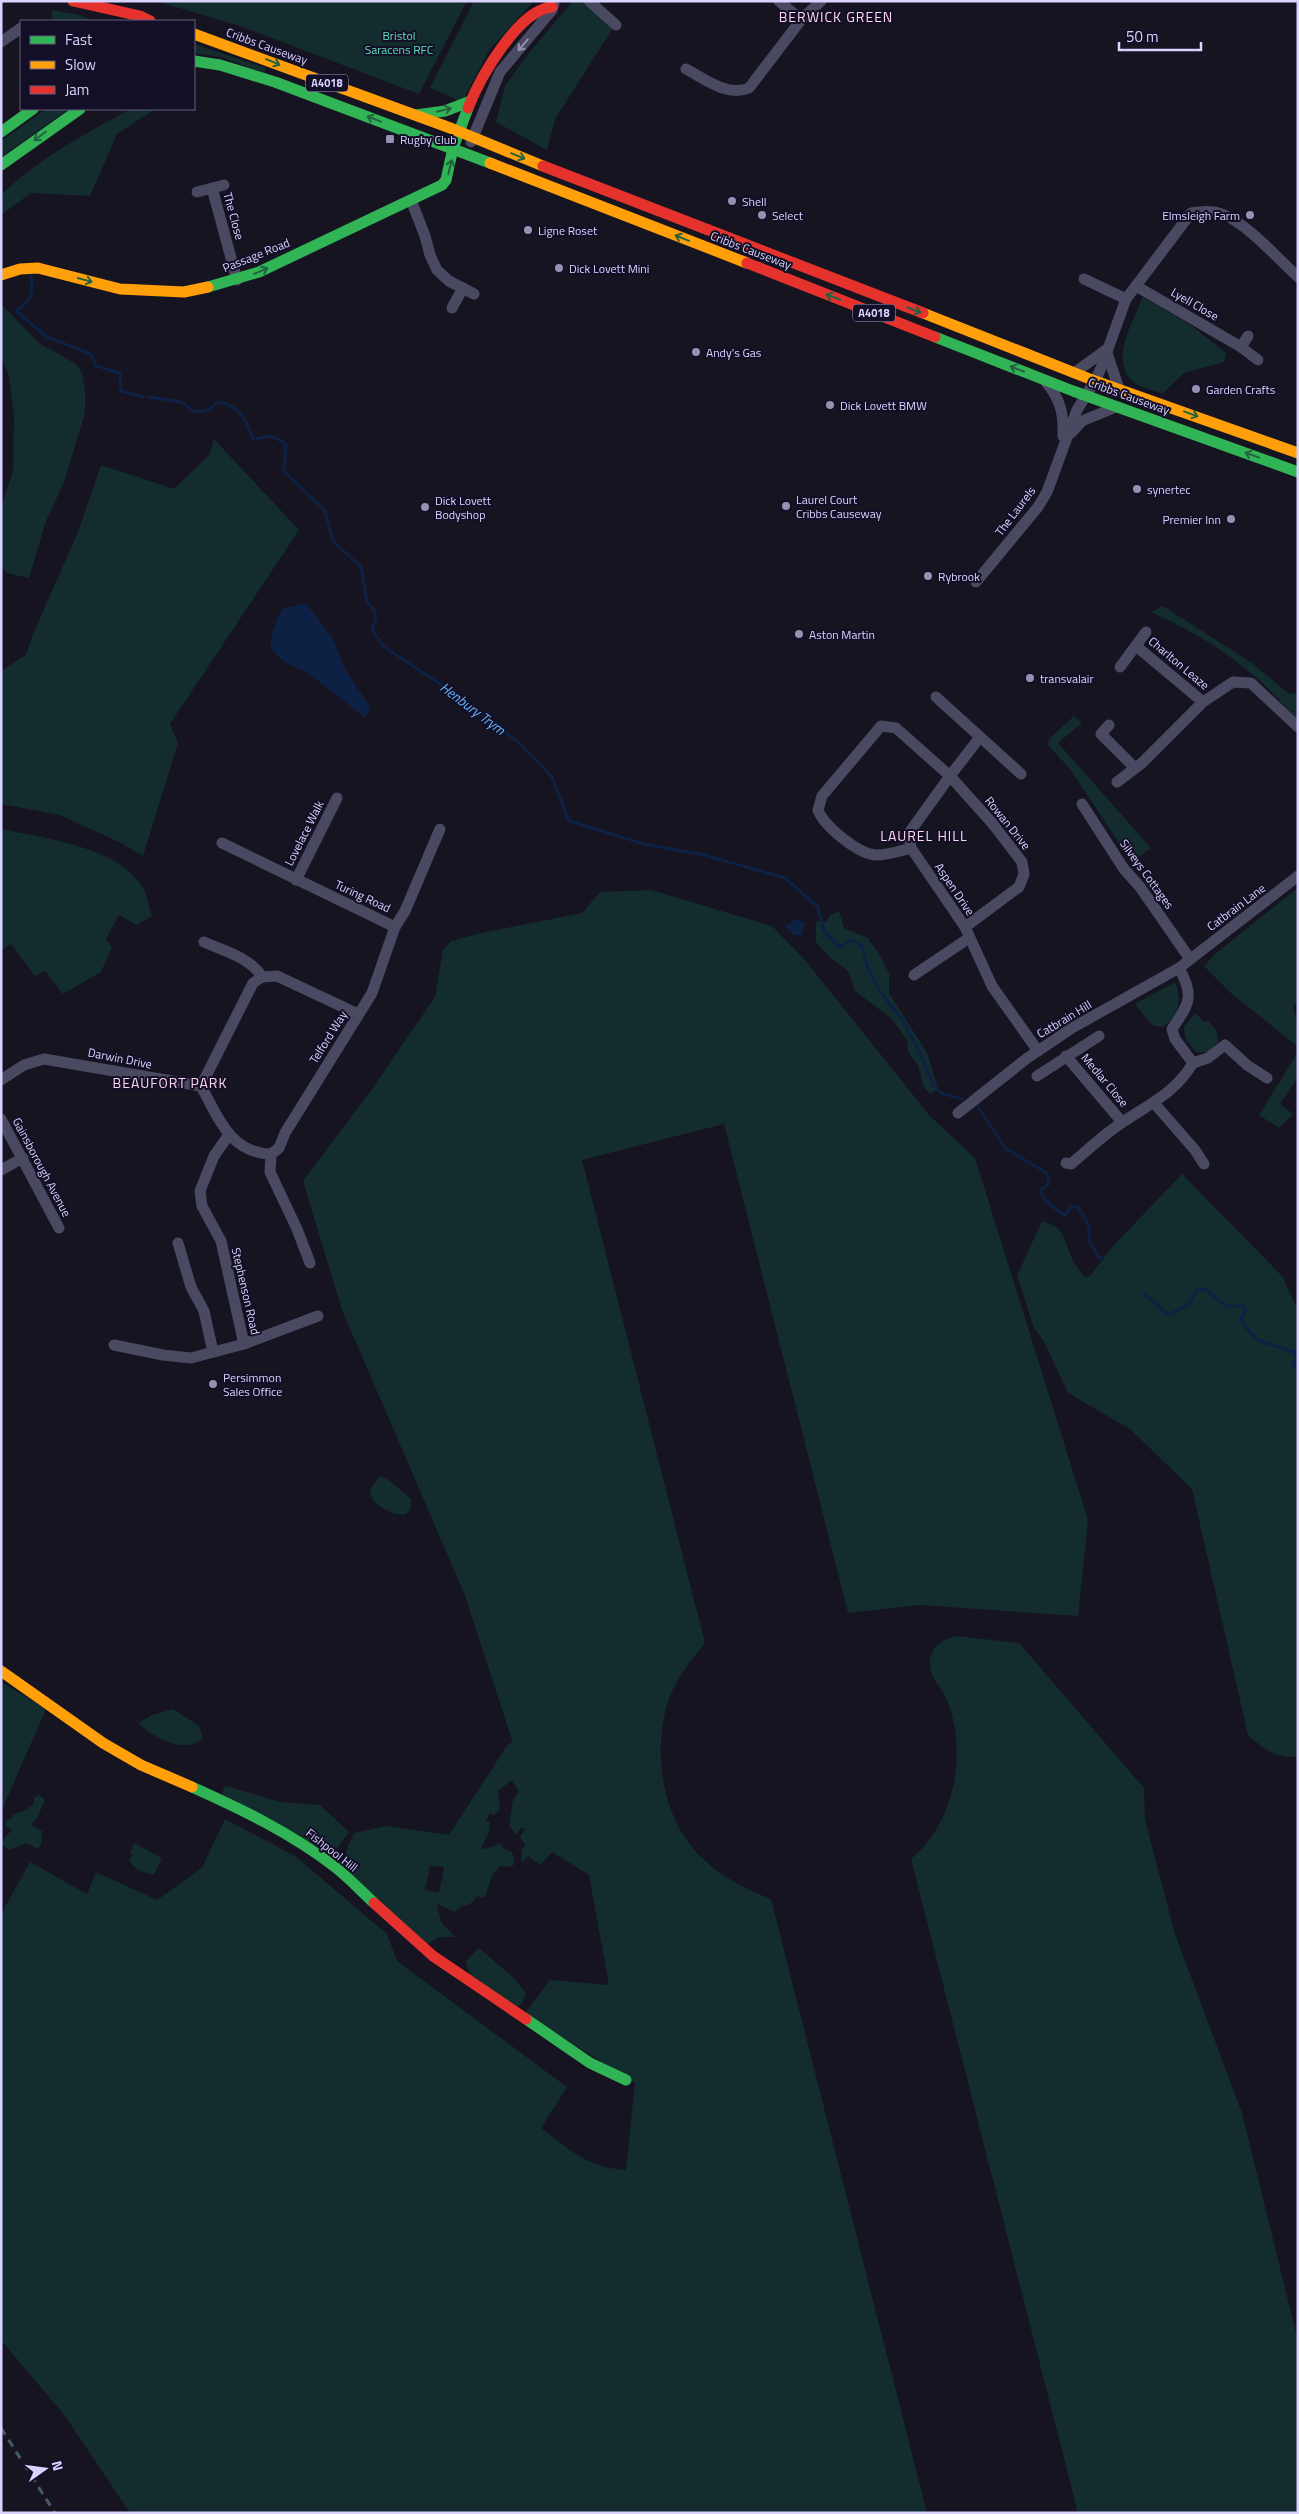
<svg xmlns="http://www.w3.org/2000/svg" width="1299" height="2514" font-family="'Titillium Web',sans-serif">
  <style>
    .green { fill: #132c2d; fill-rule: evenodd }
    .water { fill: #0d2144 }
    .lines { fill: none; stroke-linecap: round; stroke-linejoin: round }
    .stream { stroke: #0d2144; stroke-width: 3 }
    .street { stroke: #4a4962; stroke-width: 11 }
    .fast { stroke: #30b455; stroke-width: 11 }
    .slow { stroke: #ff9f0a; stroke-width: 11 }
    .jam { stroke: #e5322d; stroke-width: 11 }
    .rail { stroke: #43596b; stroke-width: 3; stroke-dasharray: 8 6; stroke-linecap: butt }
    .oneway { stroke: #928eb0 }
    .oneway2 { stroke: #22623e }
    .poi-dot { fill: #9591b1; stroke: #130f26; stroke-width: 2 }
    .labels { text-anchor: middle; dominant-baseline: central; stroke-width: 4; stroke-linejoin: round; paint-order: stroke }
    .shield { fill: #130f26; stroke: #9e99be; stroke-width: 1 }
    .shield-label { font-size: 11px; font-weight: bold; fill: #d9d4ff }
    .park-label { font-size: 12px; fill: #5fe0c0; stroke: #130f26 }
    .street-label { font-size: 12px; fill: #d9d4ff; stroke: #130f26 }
    .poi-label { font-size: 12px; fill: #d9d4ff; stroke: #130f26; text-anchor: start }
    .neighbourhood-label { font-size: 14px; letter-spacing: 1px; fill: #ffd6f0; stroke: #130f26 }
    .water-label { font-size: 14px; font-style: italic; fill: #62b6ff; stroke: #130f26 }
  </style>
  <rect width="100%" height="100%" fill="#161421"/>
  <g class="green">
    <path d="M156,1H467L419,94L243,27Z"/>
    <path d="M474,1H534L490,49L462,102L430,88Z"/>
    <path d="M573,1H581L613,28L555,119L547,150L496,122L505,86L528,54Z"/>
    <path d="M52,10L80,15L92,21H52Z"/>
    <path d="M194,44L266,68L264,73L221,57L194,53Z"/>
    <path d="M46,109H69L1,157V141Z"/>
    <path d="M131,109H155L117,134L90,196L31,193L1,215V195C38,159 86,133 131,109Z"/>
    <path d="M1143,297L1192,326L1226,353L1224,362L1184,373L1162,394C1153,390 1136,387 1130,379C1111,355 1134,320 1143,297Z"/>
    <path d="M1,304L39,343L76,364L82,373L85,390V413L64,482L46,521L29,578L7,573L1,568V506L13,472L14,414L8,372L1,358Z"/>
    <path d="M214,439L299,530L170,724L178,743L143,856L121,843L60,815L1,804V671L26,655L33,634L78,532L101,465L174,489L210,454Z"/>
    <path d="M1163,606L1252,663L1288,693L1298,694V721C1260,673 1206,636 1151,612Z"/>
    <path d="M1074,716L1082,723L1058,743L1151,848L1132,862L1070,769L1048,745L1049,739Z"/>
    <path d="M1,829C44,838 122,847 144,890C148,897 149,908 152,916L137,925L119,915L106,939L112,947L101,972L63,994L45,971L35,976L11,944L1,951Z"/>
    <path d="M1298,888V1003L1293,1005L1298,1030V1047L1232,994L1204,966L1217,952Z"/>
    <path d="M651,890L772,926L805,960L930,1116L975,1158L1088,1520L1078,1616L920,1605L848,1613L724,1124L582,1160L705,1643C691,1660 674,1682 667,1704C653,1756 662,1819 702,1858C722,1877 746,1889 771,1899L927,2513H130L65,2416L1,2340V1914L30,1862L87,1894L96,1872L157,1900L202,1868L225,1819L295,1856L387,1934L397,1961L567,2087L541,2128C572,2151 586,2167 626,2170L635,2083L625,2073V2077L525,2013L550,1980L609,1985L589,1875L552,1852L540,1865L528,1856L522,1863L521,1851L525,1845L520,1837L525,1829L521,1827L516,1835L509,1826L513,1800L519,1792L512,1780L498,1791L500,1809L494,1815L490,1813L486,1820L490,1823L489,1832L481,1848L486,1849L500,1843L504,1849L512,1852L515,1862L512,1867L500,1866L492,1876L485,1897L481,1898L478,1896L469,1905L462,1906L454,1912L437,1904L441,1922L455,1937H440L426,1945L343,1869L347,1849L354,1833L387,1826L449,1835L508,1744L513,1743L464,1593L342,1310L303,1181L372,1089L435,997L443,950L451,941L481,933L582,913L600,892ZM430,1866L444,1867L439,1893L425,1890Z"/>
    <path d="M839,911L844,928L868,938L879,954L889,973V993L927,1053L938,1089L930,1094L924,1088L918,1065L908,1052L907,1040L891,1018L855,991L848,971L831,958L816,942V921L826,922L830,915Z"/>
    <path d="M1175,982C1182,999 1180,1018 1162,1027L1152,1025L1135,1004Z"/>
    <path d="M1195,1013L1204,1022L1208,1021L1217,1031L1218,1043L1208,1052H1196L1185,1038L1184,1027Z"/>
    <path d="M1298,1052V1077L1280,1104L1293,1114L1279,1128L1259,1115Z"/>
    <path d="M1182,1174L1282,1276L1298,1310V1757C1274,1757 1266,1751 1248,1735L1192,1489L1130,1429L1068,1393L1043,1340L1034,1328L1017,1276L1042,1221C1069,1228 1063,1244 1075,1264C1078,1269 1082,1273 1085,1277L1090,1276L1112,1247Z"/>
    <path d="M380,1476L390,1481L411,1499V1507L406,1514C392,1516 382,1509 372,1499L370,1489Z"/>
    <path d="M957,1636L1019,1643L1144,1788L1145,1820L1175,1934L1242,2113L1298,2341V2513H1078L911,1859C955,1822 968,1753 947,1700C942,1689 931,1678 930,1666C929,1647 941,1640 957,1636Z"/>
    <path d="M1,1682L46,1709L1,1812Z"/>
    <path d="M173,1709L199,1726L203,1738C184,1755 154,1738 138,1723L152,1715Z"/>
    <path d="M227,1786L280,1802L320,1805L349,1832L331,1857L222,1796L224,1787Z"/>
    <path d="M39,1795L45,1800L37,1818L31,1825L42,1831L41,1845L38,1849L26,1843L10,1850L3,1846L1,1841L12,1830L6,1826V1820L11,1819L13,1814L24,1811L33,1805L34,1798Z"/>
    <path d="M134,1843L162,1858L154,1875C142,1872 136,1871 129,1860L133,1855L130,1853Z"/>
    <path d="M479,1948L513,1977L526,1993L522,2003L516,2008L470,1976L466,1961Z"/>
  </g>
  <g class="water">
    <path d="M306,603L333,639L345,669L370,707L365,718L308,673L286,663L270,648L273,629L282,609Z"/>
    <path d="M796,919L805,923L801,936L792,934L785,926Z"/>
  </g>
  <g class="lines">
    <g class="stream">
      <path d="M31,274C33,295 33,299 16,311L47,337L91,354L96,366L120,373L121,391L143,397"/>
      <path d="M149,397L181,402L195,412L206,411L219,402C238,404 248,423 253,439L272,436L286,444L284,471L325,511L333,541L361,567L367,602L375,612L376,617L372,629L384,647L460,697L519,743L552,777L569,821L644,844L704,855L785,878L818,907L824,931L839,947L851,940L862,946L867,966L879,990L903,1021L922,1057L934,1086L941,1093L962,1099"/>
      <path d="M976,1104L1006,1149L1047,1173L1049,1184L1040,1190C1042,1200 1056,1210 1065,1215L1071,1207H1078L1089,1225V1240L1097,1255L1103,1260"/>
      <path d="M1144,1293L1166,1313L1170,1314L1189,1304L1196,1291L1205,1289L1226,1306H1243L1246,1310L1241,1318L1243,1324L1257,1340L1294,1352L1297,1359L1293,1364L1298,1370"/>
    </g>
    <g class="street">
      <path d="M589,1L616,25"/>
      <path d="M779,1L801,20"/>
      <path d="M1,42L21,28"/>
      <path d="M686,69C705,79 727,97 749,88L801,20L821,1"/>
      <path d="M471,142L500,72L552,10L554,4"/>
      <path d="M212,188L237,280"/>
      <path d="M197,192L224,185"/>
      <path d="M411,200L425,236L430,255L437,270L449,281L474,294"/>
      <path d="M1084,279L1126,299"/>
      <path d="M1136,286L1241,347L1258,360"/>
      <path d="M452,308L463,288"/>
      <path d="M1241,347L1248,336"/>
      <path d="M1106,350L1119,389"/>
      <path d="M1074,373L1106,350"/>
      <path d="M1046,382C1060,399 1064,413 1063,436"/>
      <path d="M1071,433L1082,421L1116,407"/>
      <path d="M976,582L1038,507L1047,492L1077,410L1095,381L1101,368L1126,299L1191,213C1201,212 1212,210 1222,214C1248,224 1277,258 1298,277"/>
      <path d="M1136,646L1203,702"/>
      <path d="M1120,667L1146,632"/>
      <path d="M936,697L1021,774"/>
      <path d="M1109,725L1101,734L1135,768"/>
      <path d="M980,737L950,776L909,833L911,848L965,927L992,986L1038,1051"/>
      <path d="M1117,782L1142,763L1203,702L1233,682L1251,683L1298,727"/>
      <path d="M1082,804L1124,869L1140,887L1190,959"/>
      <path d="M222,843L395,927"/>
      <path d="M911,848C900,851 888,855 876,855C858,854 824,826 818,810L822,796L881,726L896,728L950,776L992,823L1022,862L1024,874L1019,887L965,927"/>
      <path d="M296,880L337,798"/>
      <path d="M204,942C224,951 251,958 262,977"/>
      <path d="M914,975L969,938"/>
      <path d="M1066,1056L1122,1122"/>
      <path d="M1193,1063L1208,1058L1225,1045L1247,1065L1267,1078"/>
      <path d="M1037,1076L1099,1036"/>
      <path d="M1,1080L24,1065L44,1059L201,1086"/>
      <path d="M201,1086C218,1117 230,1153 271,1154L279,1148L285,1133L372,993L395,927L405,911L440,829"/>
      <path d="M201,1086L253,983L262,977L277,976L358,1014"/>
      <path d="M1154,1103L1195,1150L1204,1164"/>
      <path d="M958,1113L1026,1059L1072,1028L1179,968L1298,876"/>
      <path d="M1,1119L59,1228"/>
      <path d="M228,1136L214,1156L200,1191L202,1206L221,1241L244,1344"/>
      <path d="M271,1154L270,1172L297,1229L310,1263"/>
      <path d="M1066,1163L1071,1164C1088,1150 1104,1134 1123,1122C1151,1103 1175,1093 1193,1063L1175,1039L1172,1029C1189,1004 1195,996 1179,968"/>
      <path d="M1,1170L23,1158"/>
      <path d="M178,1243L191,1287L204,1311L213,1352"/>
      <path d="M114,1345L163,1355L191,1358L244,1344L318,1316"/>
    </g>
    <g class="fast">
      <path d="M194,61L220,65L275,82L490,163"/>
      <path d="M416,115L445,111L471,101"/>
      <path d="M1,132L33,109"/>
      <path d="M1,165L80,109"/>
      <path d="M208,287L259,272L442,185L446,180L453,148L468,108"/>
      <path d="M935,337L1073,391L1298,472"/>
      <path d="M192,1787C241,1809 291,1833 335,1867C349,1878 361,1891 374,1903"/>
      <path d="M526,2019L590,2063L626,2080"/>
    </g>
    <g class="slow">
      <path d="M194,34L453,129L543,166"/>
      <path d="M490,163L747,263"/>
      <path d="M1,275L20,269L38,268L120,289L184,292L208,287"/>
      <path d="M923,313L1095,381L1298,453"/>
      <path d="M1,1671L103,1743L141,1765L192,1787"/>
    </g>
    <g class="jam">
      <path d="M73,1L140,16L150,21"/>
      <path d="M468,108C480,78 518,10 552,7"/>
      <path d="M543,166L923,313"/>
      <path d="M747,263L935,337"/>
      <path d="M374,1903L433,1956L526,2019"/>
    </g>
    <path class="rail" d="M1,2428L55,2513"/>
  </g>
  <defs><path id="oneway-shaft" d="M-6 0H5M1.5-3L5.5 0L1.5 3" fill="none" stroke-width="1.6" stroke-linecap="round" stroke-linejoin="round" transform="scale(1.25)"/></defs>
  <use class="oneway" href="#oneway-shaft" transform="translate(523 45) rotate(130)"/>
  <g class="oneway2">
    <use href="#oneway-shaft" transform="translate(273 62) rotate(23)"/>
    <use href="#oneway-shaft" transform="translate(444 110) rotate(-14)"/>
    <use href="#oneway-shaft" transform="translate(374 119) rotate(-159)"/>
    <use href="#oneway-shaft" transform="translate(40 136) rotate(143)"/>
    <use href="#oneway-shaft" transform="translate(518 156) rotate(22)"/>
    <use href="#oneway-shaft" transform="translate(450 167) rotate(-76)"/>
    <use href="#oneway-shaft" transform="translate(682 238) rotate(-158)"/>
    <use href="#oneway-shaft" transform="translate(261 271) rotate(-23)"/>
    <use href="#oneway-shaft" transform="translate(85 280) rotate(15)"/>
    <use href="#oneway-shaft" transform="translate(833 297) rotate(-159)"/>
    <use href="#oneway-shaft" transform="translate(914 310) rotate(21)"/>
    <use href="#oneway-shaft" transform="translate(1017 369) rotate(-159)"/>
    <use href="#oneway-shaft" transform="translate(1191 414) rotate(20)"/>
    <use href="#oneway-shaft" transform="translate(1252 455) rotate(-160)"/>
  </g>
  <g class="poi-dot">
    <rect x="385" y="134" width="10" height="10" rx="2.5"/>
    <circle cx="732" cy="201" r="5"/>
    <circle cx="762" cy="215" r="5"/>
    <circle cx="1250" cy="215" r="5"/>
    <circle cx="528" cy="230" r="5"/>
    <circle cx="559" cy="268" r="5"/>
    <circle cx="696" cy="352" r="5"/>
    <circle cx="1196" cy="389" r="5"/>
    <circle cx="830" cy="405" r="5"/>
    <circle cx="1137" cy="489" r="5"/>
    <circle cx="786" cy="506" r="5"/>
    <circle cx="425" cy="507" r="5"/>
    <circle cx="1231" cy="519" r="5"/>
    <circle cx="928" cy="576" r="5"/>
    <circle cx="799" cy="634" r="5"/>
    <circle cx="1030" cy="678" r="5"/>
    <circle cx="213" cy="1384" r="5"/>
  </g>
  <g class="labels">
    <g class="shield">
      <rect x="306" y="74.5" width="42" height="17" rx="4"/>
      <rect x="853" y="304.5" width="42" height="17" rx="4"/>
    </g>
    <g class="shield-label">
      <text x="327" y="83">A4018</text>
      <text x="874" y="313">A4018</text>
    </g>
    <g class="park-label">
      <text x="399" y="35">Bristol<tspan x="399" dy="14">Saracens RFC</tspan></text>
    </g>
    <g class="street-label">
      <text transform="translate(267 46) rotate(20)">Cribbs Causeway</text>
      <text transform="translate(234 216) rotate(75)">The Close</text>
      <text transform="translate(751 250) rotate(21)">Cribbs Causeway</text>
      <text transform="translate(256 255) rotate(-22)">Passage Road</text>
      <text transform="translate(1195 304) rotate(30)">Lyell Close</text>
      <text transform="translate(1129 396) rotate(20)">Cribbs Causeway</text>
      <text transform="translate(1015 511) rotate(-53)">The Laurels</text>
      <text transform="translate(1179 663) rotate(40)">Charlton Leaze</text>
      <text transform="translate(1008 823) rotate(51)">Rowan Drive</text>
      <text transform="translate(304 833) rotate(-63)">Lovelace Walk</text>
      <text transform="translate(1147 874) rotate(54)">Silveys Cottages</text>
      <text transform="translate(955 889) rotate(56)">Aspen Drive</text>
      <text transform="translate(363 896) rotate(25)">Turing Road</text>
      <text transform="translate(1236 907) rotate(-37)">Catbrain Lane</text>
      <text transform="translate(1064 1019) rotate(-31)">Catbrain Hill</text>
      <text transform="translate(328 1037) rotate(-58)">Telford Way</text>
      <text transform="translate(120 1058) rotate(11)">Darwin Drive</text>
      <text transform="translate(1105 1080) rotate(50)">Medlar Close</text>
      <text transform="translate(42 1167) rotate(62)">Gainsborough Avenue</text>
      <text transform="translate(246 1291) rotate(77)">Stephenson Road</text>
      <text transform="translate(332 1850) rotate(38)">Fishpool Hill</text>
    </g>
    <g class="poi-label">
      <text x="400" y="139">Rugby Club</text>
      <text x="742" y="201">Shell</text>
      <text x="772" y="215">Select</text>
      <text x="1240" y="215" text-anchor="end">Elmsleigh Farm</text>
      <text x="538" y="230">Ligne Roset</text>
      <text x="569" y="268">Dick Lovett Mini</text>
      <text x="706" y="352">Andy's Gas</text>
      <text x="1206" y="389">Garden Crafts</text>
      <text x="840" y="405">Dick Lovett BMW</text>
      <text x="1147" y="489">synertec</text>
      <text x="796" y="499">Laurel Court<tspan x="796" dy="14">Cribbs Causeway</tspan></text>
      <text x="435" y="500">Dick Lovett<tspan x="435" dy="14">Bodyshop</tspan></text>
      <text x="1221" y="519" text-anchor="end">Premier Inn</text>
      <text x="938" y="576">Rybrook</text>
      <text x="809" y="634">Aston Martin</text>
      <text x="1040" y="678">transvalair</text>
      <text x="223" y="1377">Persimmon<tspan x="223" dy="14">Sales Office</tspan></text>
    </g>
    <g class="neighbourhood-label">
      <text x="836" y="16">BERWICK GREEN</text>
      <text x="924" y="835">LAUREL HILL</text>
      <text x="170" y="1082">BEAUFORT PARK</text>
    </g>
    <g class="water-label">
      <text transform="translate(473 708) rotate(37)">Henbury Trym</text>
    </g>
  </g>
  <rect width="1299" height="2514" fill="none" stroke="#d9d4ff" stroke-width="5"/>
  <rect x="20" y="20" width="175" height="90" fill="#130f26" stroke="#625e7d"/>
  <rect x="30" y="36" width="25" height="8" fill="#30b455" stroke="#625e7d"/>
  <text x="65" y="45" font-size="15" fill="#d9d4ff">Fast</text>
  <rect x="30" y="61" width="25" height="8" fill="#ff9f0a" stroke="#625e7d"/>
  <text x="65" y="70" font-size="15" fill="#d9d4ff">Slow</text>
  <rect x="30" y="86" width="25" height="8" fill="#e5322d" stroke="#625e7d"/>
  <text x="65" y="95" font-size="15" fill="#d9d4ff">Jam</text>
  <g transform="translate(45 2469) rotate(76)" stroke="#130f26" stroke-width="4" paint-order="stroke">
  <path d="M0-4L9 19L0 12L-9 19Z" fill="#d9d4ff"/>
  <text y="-8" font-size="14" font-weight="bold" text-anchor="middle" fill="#d9d4ff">N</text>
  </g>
  <path d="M1119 42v8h82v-8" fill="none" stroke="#d9d4ff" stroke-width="2.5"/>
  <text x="1126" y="42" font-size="15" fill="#d9d4ff" stroke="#130f26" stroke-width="4" paint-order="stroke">50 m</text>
</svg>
